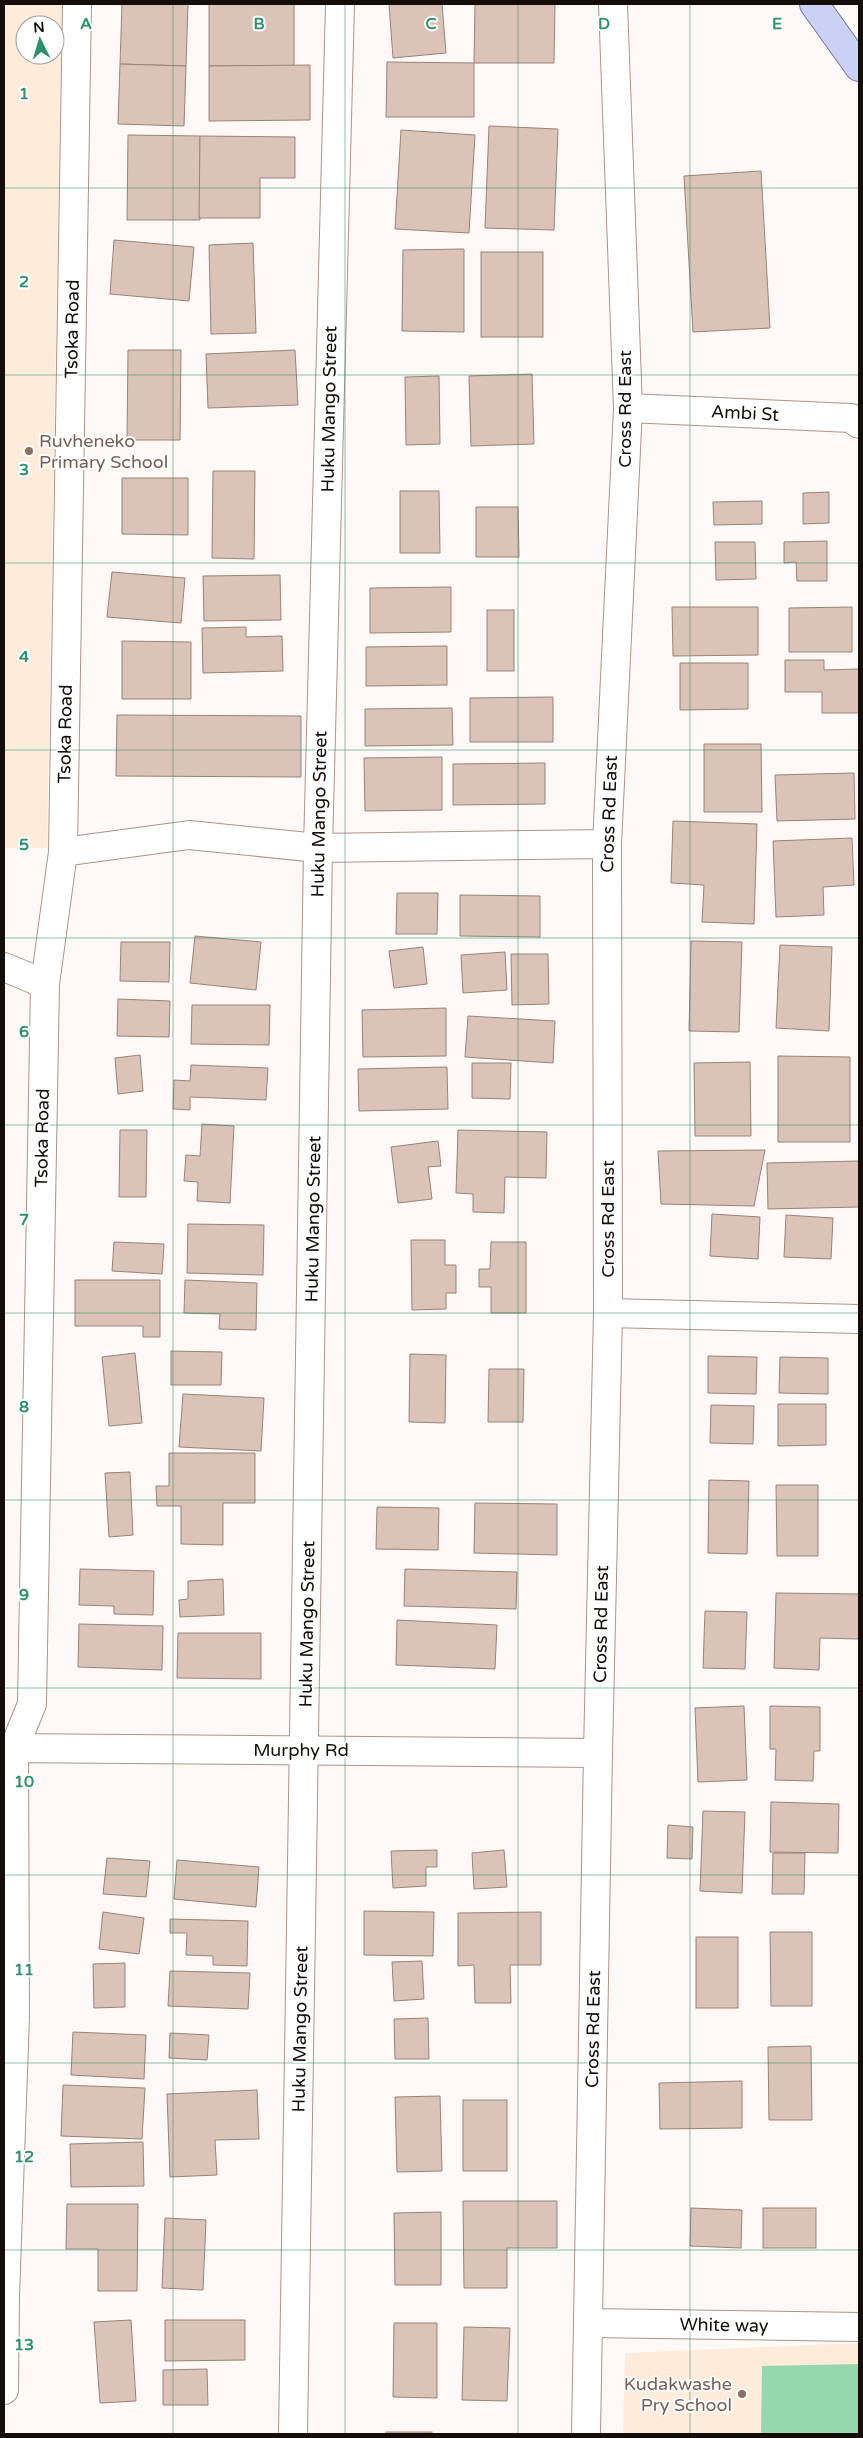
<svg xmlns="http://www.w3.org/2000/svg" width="863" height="2438" font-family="'Varela Round',sans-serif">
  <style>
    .education { fill: #feecdb; fill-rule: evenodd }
    .green { fill: #97d7af }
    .building { fill: #dbc3b7; stroke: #998278 }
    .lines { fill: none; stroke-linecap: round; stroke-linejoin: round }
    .minor-casing { stroke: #ac948a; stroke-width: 30 }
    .primary-casing { stroke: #75789e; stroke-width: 30 }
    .minor { stroke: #fff; stroke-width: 28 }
    .primary { stroke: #cbd1f5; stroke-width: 28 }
    .grid { fill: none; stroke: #2d916c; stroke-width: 1; stroke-opacity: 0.55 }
    .education-dot { fill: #8d6e63; stroke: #fff; stroke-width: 2 }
    .labels { text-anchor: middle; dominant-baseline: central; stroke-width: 4; stroke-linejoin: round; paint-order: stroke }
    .street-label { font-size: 18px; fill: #150d09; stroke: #fff }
    .education-label { font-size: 18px; fill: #785e54; stroke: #fff; text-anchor: start }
    .grid-label { font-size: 16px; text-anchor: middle; font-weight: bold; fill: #2d916c; stroke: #fff; stroke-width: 4; stroke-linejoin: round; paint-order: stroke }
  </style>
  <rect width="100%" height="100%" fill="#fef9f6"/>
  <g class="education">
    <path d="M4,4H62L47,848H4ZM25,25H55V55H25Z"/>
    <path d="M859,2343V2434H623L625,2353Z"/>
  </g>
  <path class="green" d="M859,2364V2434H761L762,2366Z"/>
  <g class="building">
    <path d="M122,4H188L186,66L120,64Z"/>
    <rect x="209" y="4" width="85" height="62"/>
    <path d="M389,4H442L446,53L393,58Z"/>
    <path d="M475,4H555L554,63H474Z"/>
    <path d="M387,62L474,63V117H386Z"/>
    <path d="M120,64L186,66L184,126L118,124Z"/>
    <path d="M310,65V120L209,121V66Z"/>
    <path d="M489,126L558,129L554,230L485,228Z"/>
    <path d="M401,130L475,135L469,233L395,229Z"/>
    <path d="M128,135L200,136V220H127Z"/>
    <path d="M200,136L295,137V178H260V218H199Z"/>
    <path d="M761,171L770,328L693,332L684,176Z"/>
    <path d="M114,240L194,247L189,301L110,294Z"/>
    <path d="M253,243L256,333L211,334L209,245Z"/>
    <path d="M464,249V332L402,331L403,250Z"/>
    <rect x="481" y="252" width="62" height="85"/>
    <path d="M128,350H181L180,440H127Z"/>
    <path d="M295,350L298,405L208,408L206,354Z"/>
    <path d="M532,374L534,444L471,446L469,376Z"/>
    <path d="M439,376L440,444L406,445L405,377Z"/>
    <path d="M213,471H255L254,559L212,558Z"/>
    <path d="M122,478H188V535L122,534Z"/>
    <path d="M400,491H439L440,553H400Z"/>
    <path d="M829,492V523L803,524V493Z"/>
    <path d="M762,501V524L714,525L713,502Z"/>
    <path d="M476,507H518L519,557H476Z"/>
    <path d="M827,541V581H797L796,562L784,563V542Z"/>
    <path d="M715,542H755L756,579L716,580Z"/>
    <path d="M112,572L185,578L181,623L107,617Z"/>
    <path d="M280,575L281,620L204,621L203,576Z"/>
    <path d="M451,587V632L370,633V588Z"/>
    <path d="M672,607H758V655L673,656Z"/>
    <path d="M852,607V652H789V608Z"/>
    <rect x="487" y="610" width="27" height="61"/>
    <path d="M246,627V637L282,636L283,671L203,673L202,628Z"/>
    <path d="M122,641L191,642V699H122Z"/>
    <path d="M447,646V685L366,686V647Z"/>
    <path d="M785,660H824V670L859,669V713H822V692H785Z"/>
    <path d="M680,663H748V709L680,710Z"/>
    <path d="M553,697V742H470V698Z"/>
    <path d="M452,708L453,745L365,746V709Z"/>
    <path d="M117,715L301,716V777L116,776Z"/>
    <path d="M704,744H761L762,812H704Z"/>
    <path d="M442,757V810L365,811L364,758Z"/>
    <path d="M545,763V804L453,805V764Z"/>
    <path d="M854,773L855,819L777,821L775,775Z"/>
    <path d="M673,821L757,824L754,924L702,922L704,885L671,883Z"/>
    <path d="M852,838L854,885L823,887L824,915L776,917L773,841Z"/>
    <path d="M397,893H438L437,934H396Z"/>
    <path d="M460,895L540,896V937L460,936Z"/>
    <path d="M195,936L261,942L256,990L190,983Z"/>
    <path d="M691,941L742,942L739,1032L689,1031Z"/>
    <path d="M121,942H170L169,982L120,981Z"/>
    <path d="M780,945L832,947L829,1031L776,1028Z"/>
    <path d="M423,947L427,984L394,988L389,951Z"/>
    <path d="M505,952L507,990L463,993L461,955Z"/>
    <path d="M511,954H548L549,1004L512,1005Z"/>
    <path d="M118,999L170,1001L169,1037L117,1036Z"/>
    <path d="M192,1005H270L269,1045L191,1044Z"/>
    <path d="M446,1008V1056L363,1057L362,1010Z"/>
    <path d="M468,1016L555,1021L553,1063L465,1057Z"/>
    <path d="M140,1055L143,1091L118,1094L115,1058Z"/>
    <path d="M778,1056L850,1057V1142H778Z"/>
    <path d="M750,1062L751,1136H695L694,1063Z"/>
    <path d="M472,1063H511L510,1099L472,1098Z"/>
    <path d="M191,1065L268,1068L266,1100L190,1097V1110L173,1109L174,1080L190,1081Z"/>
    <path d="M447,1067L448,1109L359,1111L358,1069Z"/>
    <path d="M202,1124L234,1126L230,1203L197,1201L198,1182L184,1181L186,1155L200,1156Z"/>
    <path d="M120,1130H147L146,1197H119Z"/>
    <path d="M458,1130L547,1132L546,1178L505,1177L504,1213L473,1212V1194L456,1193Z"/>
    <path d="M438,1141L441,1166L428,1167L432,1199L398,1203L391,1147Z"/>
    <path d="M765,1150L754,1206L661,1204L658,1151Z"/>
    <path d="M859,1161V1207L768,1209L767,1163Z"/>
    <path d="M712,1214L760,1217L758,1259L710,1256Z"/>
    <path d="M786,1215L833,1218L831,1259L784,1257Z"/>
    <path d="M188,1224L264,1225L263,1275L187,1273Z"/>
    <path d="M411,1240H445V1265H456V1293H446V1309L412,1310Z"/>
    <path d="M114,1242L164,1244L162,1274L112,1271Z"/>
    <path d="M491,1242H526V1313H491V1287H479V1269H490Z"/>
    <path d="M75,1280H160V1337H143V1326H75Z"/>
    <path d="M185,1280L257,1283L256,1330L219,1329L220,1314L184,1313Z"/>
    <path d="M171,1351L222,1352L221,1385H171Z"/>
    <path d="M135,1353L142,1423L109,1426L102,1357Z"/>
    <path d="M410,1354L446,1355L445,1423L409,1422Z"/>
    <path d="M708,1356L757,1357L756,1394L708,1393Z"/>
    <path d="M780,1357L828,1358V1394L779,1393Z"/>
    <path d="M489,1369H524L523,1422H488Z"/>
    <path d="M183,1394L264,1398L261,1451L179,1447Z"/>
    <path d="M778,1404H826V1445L778,1446Z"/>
    <path d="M711,1405L754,1406L753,1444L710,1443Z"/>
    <path d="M169,1453H255V1503H223V1545L181,1544V1506H157L156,1486H169Z"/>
    <path d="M130,1472L133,1535L109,1537L105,1473Z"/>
    <path d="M709,1480L749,1481L747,1554L708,1553Z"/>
    <path d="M776,1485H818V1556H777Z"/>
    <path d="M475,1503L557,1504V1555L474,1553Z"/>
    <path d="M377,1507L439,1508L438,1550L376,1549Z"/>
    <path d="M80,1569L154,1571L153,1615L114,1614V1606L79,1605Z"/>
    <path d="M405,1569L517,1572L516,1609L404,1606Z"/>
    <path d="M223,1579L224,1615L180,1617L179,1600L188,1599V1581Z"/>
    <path d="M776,1593L859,1594V1639L820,1638L819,1670L774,1668Z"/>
    <path d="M705,1611L747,1612L745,1669L703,1668Z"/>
    <path d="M397,1620L497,1625L495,1669L396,1665Z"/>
    <path d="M79,1624L163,1626L162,1670L78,1667Z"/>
    <path d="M178,1633H261V1679L177,1678Z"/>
    <path d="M744,1706L747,1780L698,1782L695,1708Z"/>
    <path d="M770,1706L820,1707V1751H814L813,1781L775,1780L776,1749H770Z"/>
    <path d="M771,1802L839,1804L838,1853L770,1852Z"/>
    <path d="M703,1811L745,1812L742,1893L700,1891Z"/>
    <path d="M668,1825L693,1827L692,1859L667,1858Z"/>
    <path d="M437,1850V1867H426V1886L393,1888L391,1851Z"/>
    <path d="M504,1850L507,1887L474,1889L472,1853Z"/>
    <path d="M773,1853H805L804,1894H772Z"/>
    <path d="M107,1858L150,1861L146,1897L103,1894Z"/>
    <path d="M177,1860L259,1867L256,1907L174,1899Z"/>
    <path d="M364,1911L434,1912L433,1956L364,1955Z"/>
    <path d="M103,1912L144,1918L139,1954L99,1949Z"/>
    <path d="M541,1912V1965H510L511,2003H475L474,1965L458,1966V1913Z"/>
    <path d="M170,1919L248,1921L247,1966L213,1965V1956L186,1955L187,1933H170Z"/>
    <path d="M770,1932H812V2006H771Z"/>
    <rect x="696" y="1937" width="42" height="71"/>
    <path d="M422,1961L424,1999L394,2001L392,1962Z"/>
    <path d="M125,1963V2007L94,2008L93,1964Z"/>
    <path d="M170,1971L250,1973L248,2009L168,2006Z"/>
    <path d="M428,2018L429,2059H395L394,2019Z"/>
    <path d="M73,2032L146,2035L144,2079L71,2075Z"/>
    <path d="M170,2033L209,2035L207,2060L169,2058Z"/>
    <path d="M811,2046L812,2120H769L768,2047Z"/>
    <path d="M742,2081V2128L660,2129L659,2083Z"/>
    <path d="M63,2085L145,2088L142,2139L61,2136Z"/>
    <path d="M257,2090L259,2139L215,2140L217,2175L170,2177L167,2094Z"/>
    <path d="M440,2096L442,2171L397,2172L395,2097Z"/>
    <rect x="463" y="2100" width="44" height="71"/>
    <path d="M143,2142L144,2186L71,2187L70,2144Z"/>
    <path d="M463,2201H557V2248H507V2288H464Z"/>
    <path d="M67,2204H138L137,2291H98V2249H66Z"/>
    <path d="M691,2208L742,2210L741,2248L690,2246Z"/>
    <rect x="763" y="2208" width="53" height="40"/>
    <path d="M441,2212V2285H395L394,2213Z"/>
    <path d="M165,2218L206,2220L203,2290L162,2288Z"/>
    <path d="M131,2320L136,2401L100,2403L94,2322Z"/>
    <path d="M165,2320H245V2360L165,2361Z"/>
    <path d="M394,2323H437V2398L393,2397Z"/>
    <path d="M464,2327L510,2328L507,2401L462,2400Z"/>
    <path d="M207,2369L208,2405H163V2370Z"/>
    <rect x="386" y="2432" width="46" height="2"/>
  </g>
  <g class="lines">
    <defs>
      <g id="minor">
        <path d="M628,408L851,418L859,424"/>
        <path d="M63,852L189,835L318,848L607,844"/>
        <path d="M4,967L45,984"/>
        <path d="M608,1313L859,1319"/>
        <path d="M4,1748L598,1753"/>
        <path d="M589,2323L859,2327"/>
        <path d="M4,2390L5,2296L15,2016L14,1748L32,1704L45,984L63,852L77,4"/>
        <path d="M293,2434L318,848L340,4"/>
        <path d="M586,2434L598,1753L608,1313L607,844L628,408L613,4"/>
      </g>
      <path id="primary" d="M814,4L859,67"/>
    </defs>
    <use href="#minor" class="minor-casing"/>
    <use href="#primary" class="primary-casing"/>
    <use href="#minor" class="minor"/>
    <use href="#primary" class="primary"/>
  </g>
  <path class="grid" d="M173,4V2434M345,4V2434M518,4V2434M690,4V2434M4,188H859M4,375H859M4,563H859M4,750H859M4,938H859M4,1125H859M4,1313H859M4,1500H859M4,1688H859M4,1875H859M4,2063H859M4,2250H859"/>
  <g class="education-dot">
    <circle cx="29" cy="451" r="5"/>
    <circle cx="742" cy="2394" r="5"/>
  </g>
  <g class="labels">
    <g class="street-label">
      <text transform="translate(72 329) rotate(-89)">Tsoka Road</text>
      <text transform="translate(329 409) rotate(-89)">Huku Mango Street</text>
      <text transform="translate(625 409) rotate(-90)">Cross Rd East</text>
      <text transform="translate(745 413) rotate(3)">Ambi St</text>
      <text transform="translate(65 734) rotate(-89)">Tsoka Road</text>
      <text transform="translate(319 814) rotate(-89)">Huku Mango Street</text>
      <text transform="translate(609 814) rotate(-88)">Cross Rd East</text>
      <text transform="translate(42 1138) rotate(-89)">Tsoka Road</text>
      <text transform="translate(313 1219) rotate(-89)">Huku Mango Street</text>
      <text transform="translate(608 1219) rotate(-90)">Cross Rd East</text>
      <text transform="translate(307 1624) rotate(-89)">Huku Mango Street</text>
      <text transform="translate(601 1624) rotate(-89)">Cross Rd East</text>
      <text x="301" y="1750">Murphy Rd</text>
      <text transform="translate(300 2029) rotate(-89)">Huku Mango Street</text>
      <text transform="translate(593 2029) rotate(-89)">Cross Rd East</text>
      <text transform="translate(724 2325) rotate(1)">White way</text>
    </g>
    <g class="education-label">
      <text x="39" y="441">Ruvheneko<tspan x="39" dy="21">Primary School</tspan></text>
      <text x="732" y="2384" text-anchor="end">Kudakwashe<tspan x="732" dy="21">Pry School</tspan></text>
    </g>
  </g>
  <g class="grid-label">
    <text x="86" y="29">A</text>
    <text x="259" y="29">B</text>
    <text x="431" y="29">C</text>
    <text x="604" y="29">D</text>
    <text x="777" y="29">E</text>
    <text x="24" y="99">1</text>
    <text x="24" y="287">2</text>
    <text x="24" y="475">3</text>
    <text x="24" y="662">4</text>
    <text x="24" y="850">5</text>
    <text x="24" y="1037">6</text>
    <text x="24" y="1225">7</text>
    <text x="24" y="1412">8</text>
    <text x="24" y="1600">9</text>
    <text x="24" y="1787">10</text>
    <text x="24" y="1975">11</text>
    <text x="24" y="2162">12</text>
    <text x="24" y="2350">13</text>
  </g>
  <rect width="863" height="2438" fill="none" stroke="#150d09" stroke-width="10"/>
  <g transform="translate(40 40) rotate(355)"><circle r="24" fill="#ffffff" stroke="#a19e9d"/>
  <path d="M0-4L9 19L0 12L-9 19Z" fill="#2d916c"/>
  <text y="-8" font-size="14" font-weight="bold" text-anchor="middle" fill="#150d09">N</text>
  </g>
</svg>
